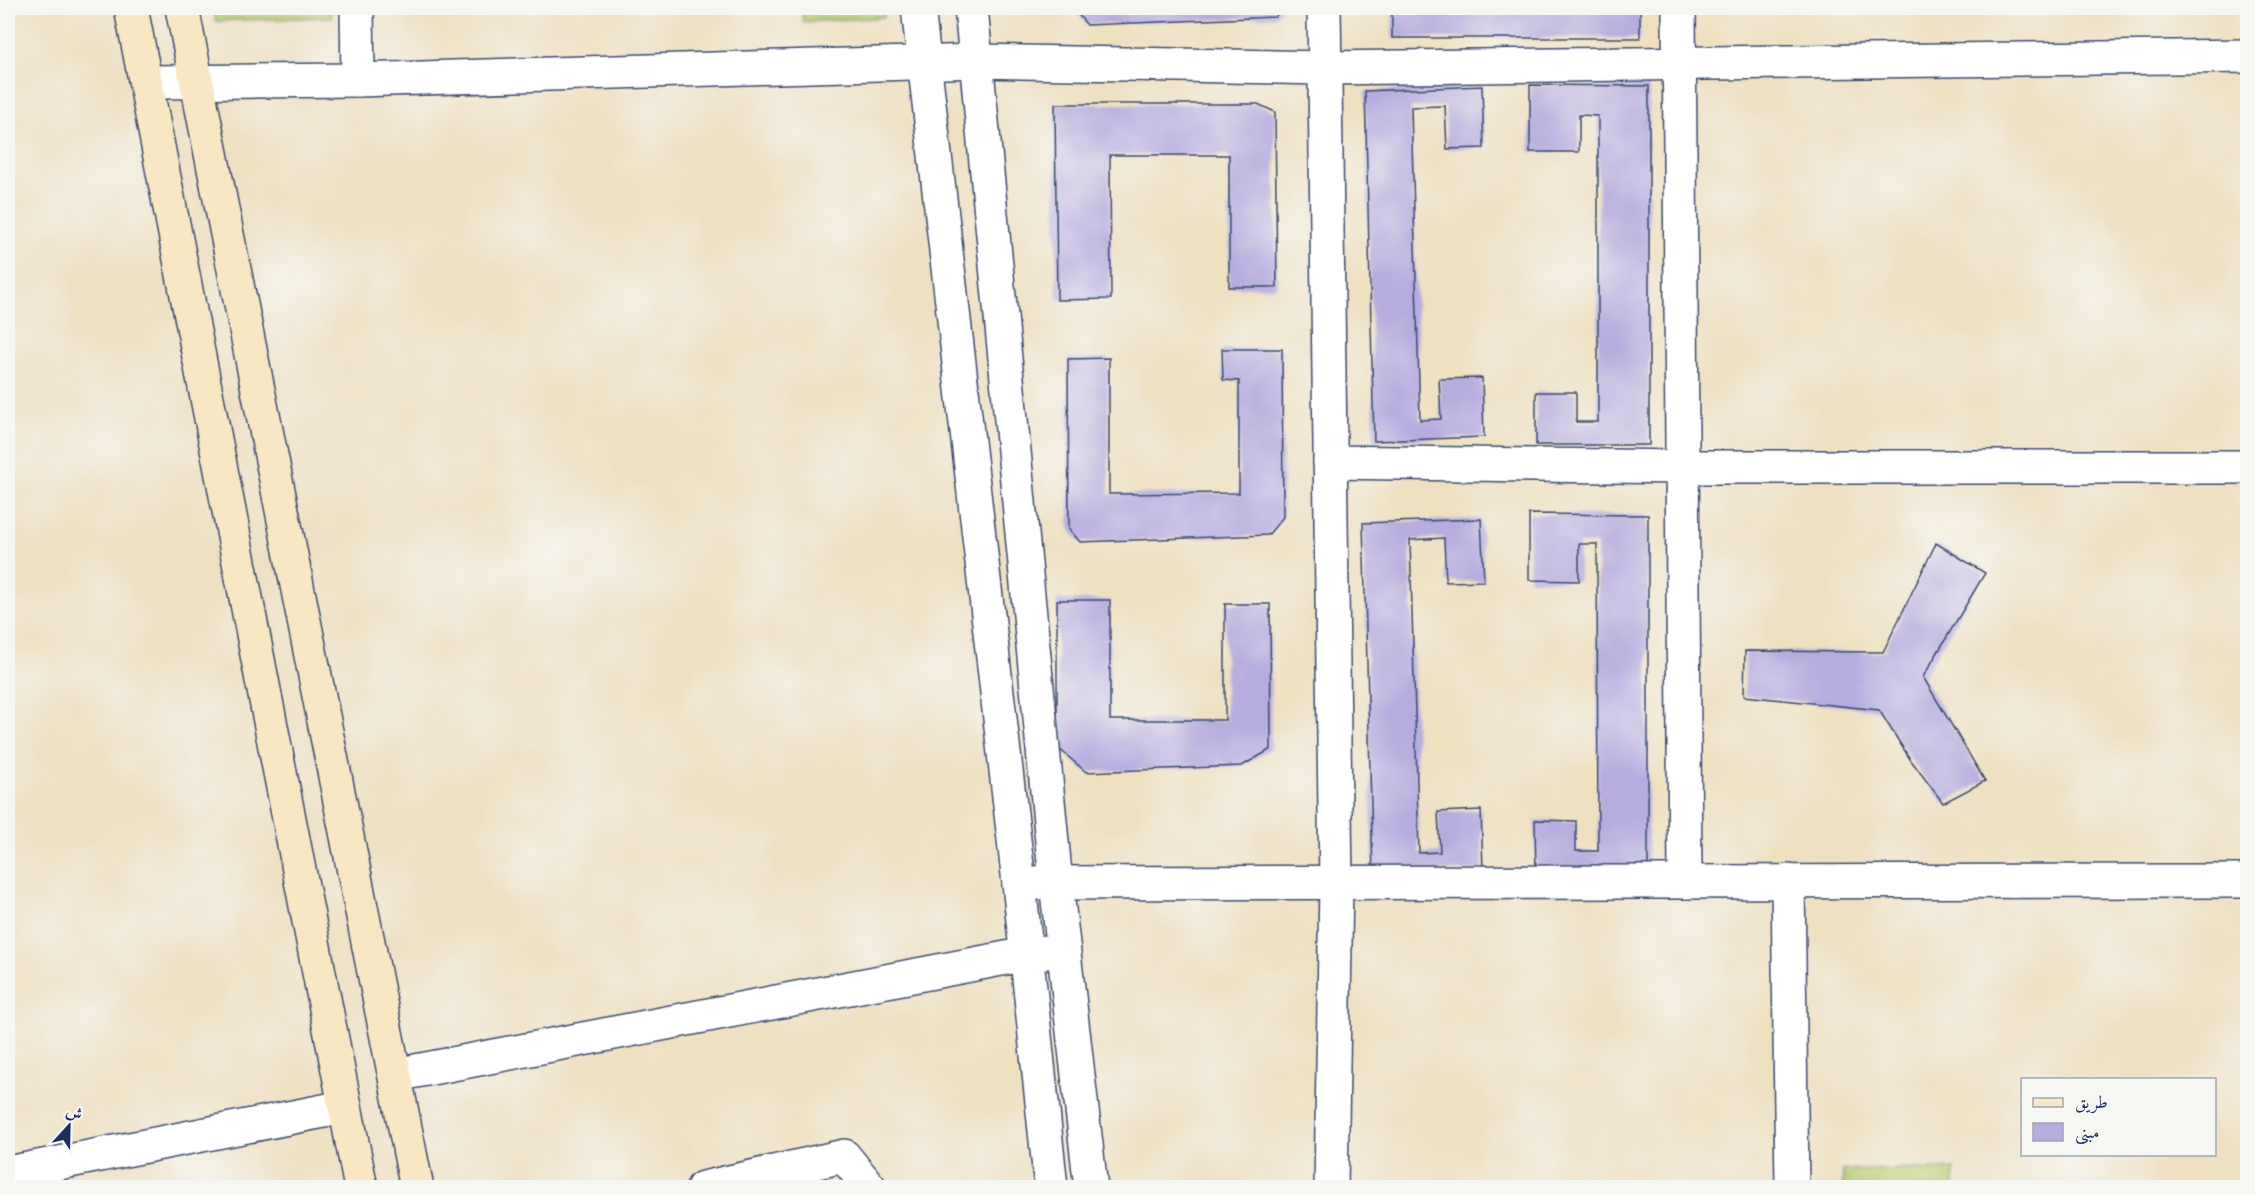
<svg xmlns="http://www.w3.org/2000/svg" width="2255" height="1195" font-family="'Libre Caslon Text',Amiri,serif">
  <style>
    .green { fill: #b8cb6f; stroke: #6a7d66; stroke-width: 1.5 }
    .building { fill: #b6acde }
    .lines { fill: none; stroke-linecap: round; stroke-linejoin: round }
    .street-casing { stroke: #3b4a6d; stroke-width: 36 }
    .secondary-casing { stroke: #3b4a6d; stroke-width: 36 }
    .street { stroke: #fff; stroke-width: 33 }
    .secondary { stroke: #f9e7c3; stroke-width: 33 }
  </style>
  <rect width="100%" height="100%" fill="#f6f6f2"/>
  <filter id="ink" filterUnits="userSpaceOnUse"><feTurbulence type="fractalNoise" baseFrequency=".0167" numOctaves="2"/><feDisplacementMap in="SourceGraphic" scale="12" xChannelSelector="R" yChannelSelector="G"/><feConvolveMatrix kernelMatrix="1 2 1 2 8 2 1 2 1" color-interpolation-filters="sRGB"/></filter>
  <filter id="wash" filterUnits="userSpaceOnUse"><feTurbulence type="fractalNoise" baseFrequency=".008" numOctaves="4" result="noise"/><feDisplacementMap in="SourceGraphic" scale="24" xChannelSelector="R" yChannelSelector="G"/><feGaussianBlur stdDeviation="1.35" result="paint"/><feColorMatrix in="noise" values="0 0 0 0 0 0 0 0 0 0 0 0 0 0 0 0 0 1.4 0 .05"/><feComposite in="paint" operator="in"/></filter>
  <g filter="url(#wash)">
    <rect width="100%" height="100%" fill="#efe0c2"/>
    <g class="green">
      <path d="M213,8H331V17L216,21Z"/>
      <path d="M802,8H883L884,17L803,22Z"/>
      <path d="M1954,1169V1187H1843V1170Z"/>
    </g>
    <g id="blocks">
      <g class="building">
        <path d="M1076,8H1283L1275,17L1087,25L1076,12Z"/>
        <rect x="1392" y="8" width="248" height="30"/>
        <path d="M1530,85L1649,86V445H1536V392H1576V422H1598V116L1579,115V152H1530Z"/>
        <path d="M1482,86L1484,148L1447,149L1445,106L1411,107L1420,420L1441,419L1439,379L1482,378L1484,437L1374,441L1365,91Z"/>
        <path d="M1055,104H1258L1275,112L1277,287H1229V155H1110L1111,299L1057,300Z"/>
        <path d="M1222,349H1282L1283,517L1268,535L1080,542L1069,529L1068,359L1109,358V494L1239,493V381L1223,380Z"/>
        <path d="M1529,514L1648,515V874H1536L1535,820L1576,821V851H1598L1597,544H1579V581L1529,580Z"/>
        <path d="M1481,519L1484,581L1446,582L1444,538L1410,540L1419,853L1440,852L1438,812L1481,810L1483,870L1373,874L1363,523Z"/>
        <path d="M1936,543L1985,573L1923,677L1985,781L1943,803L1910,759L1879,710L1744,696L1745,651L1883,652Z"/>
        <path d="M1057,600H1110V720H1225V604H1270L1271,749L1242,766L1086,772L1057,747Z"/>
      </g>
    </g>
  </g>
  <g filter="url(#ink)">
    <use href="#blocks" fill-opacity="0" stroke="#3b4a6d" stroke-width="1.5"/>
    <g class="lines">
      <defs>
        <g id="street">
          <path d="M357,8L358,80"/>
          <path d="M918,8L1019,883L1051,1188"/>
          <path d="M971,8L1056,883L1091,1188"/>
          <path d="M1324,8L1336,883L1331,1188"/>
          <path d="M1679,8L1685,882"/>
          <path d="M147,82L358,80L977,61L1325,68L2248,56"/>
          <path d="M1330,462L1682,467H2248"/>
          <path d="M1788,881L1792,1188"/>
          <path d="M1019,883L2248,881"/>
          <path d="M395,1075L1027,954L1047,952"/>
          <path d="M8,1173L344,1107"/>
          <path d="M703,1188L844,1156L870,1188"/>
        </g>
        <g id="secondary">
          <path d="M131,8L361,1188"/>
          <path d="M182,8L417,1188"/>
        </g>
      </defs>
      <use href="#street" class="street-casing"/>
      <use href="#secondary" class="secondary-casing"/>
      <use href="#street" class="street"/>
      <use href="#secondary" class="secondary"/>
    </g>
  </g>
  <rect width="2255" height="1195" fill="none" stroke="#f6f6f2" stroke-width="30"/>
  <rect x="2021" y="1078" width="195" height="78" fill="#f6f6f2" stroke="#9ea6b7" stroke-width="1.5"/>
  <rect x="2033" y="1098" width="30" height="9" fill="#f9e7c3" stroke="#9ea6b7" stroke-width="1.5"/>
  <text x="2075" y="1108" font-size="18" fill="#1b2f5e">طريق</text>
  <rect x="2033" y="1123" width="30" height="18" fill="#b6acde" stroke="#9ea6b7" stroke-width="1.5"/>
  <text x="2075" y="1138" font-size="18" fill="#1b2f5e">مبنى</text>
  <g transform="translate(69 1126) rotate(22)" stroke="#f6f6f2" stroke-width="4.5" paint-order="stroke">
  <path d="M0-4.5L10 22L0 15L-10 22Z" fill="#1b2f5e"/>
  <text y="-9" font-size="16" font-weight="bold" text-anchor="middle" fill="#1b2f5e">ش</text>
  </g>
</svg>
